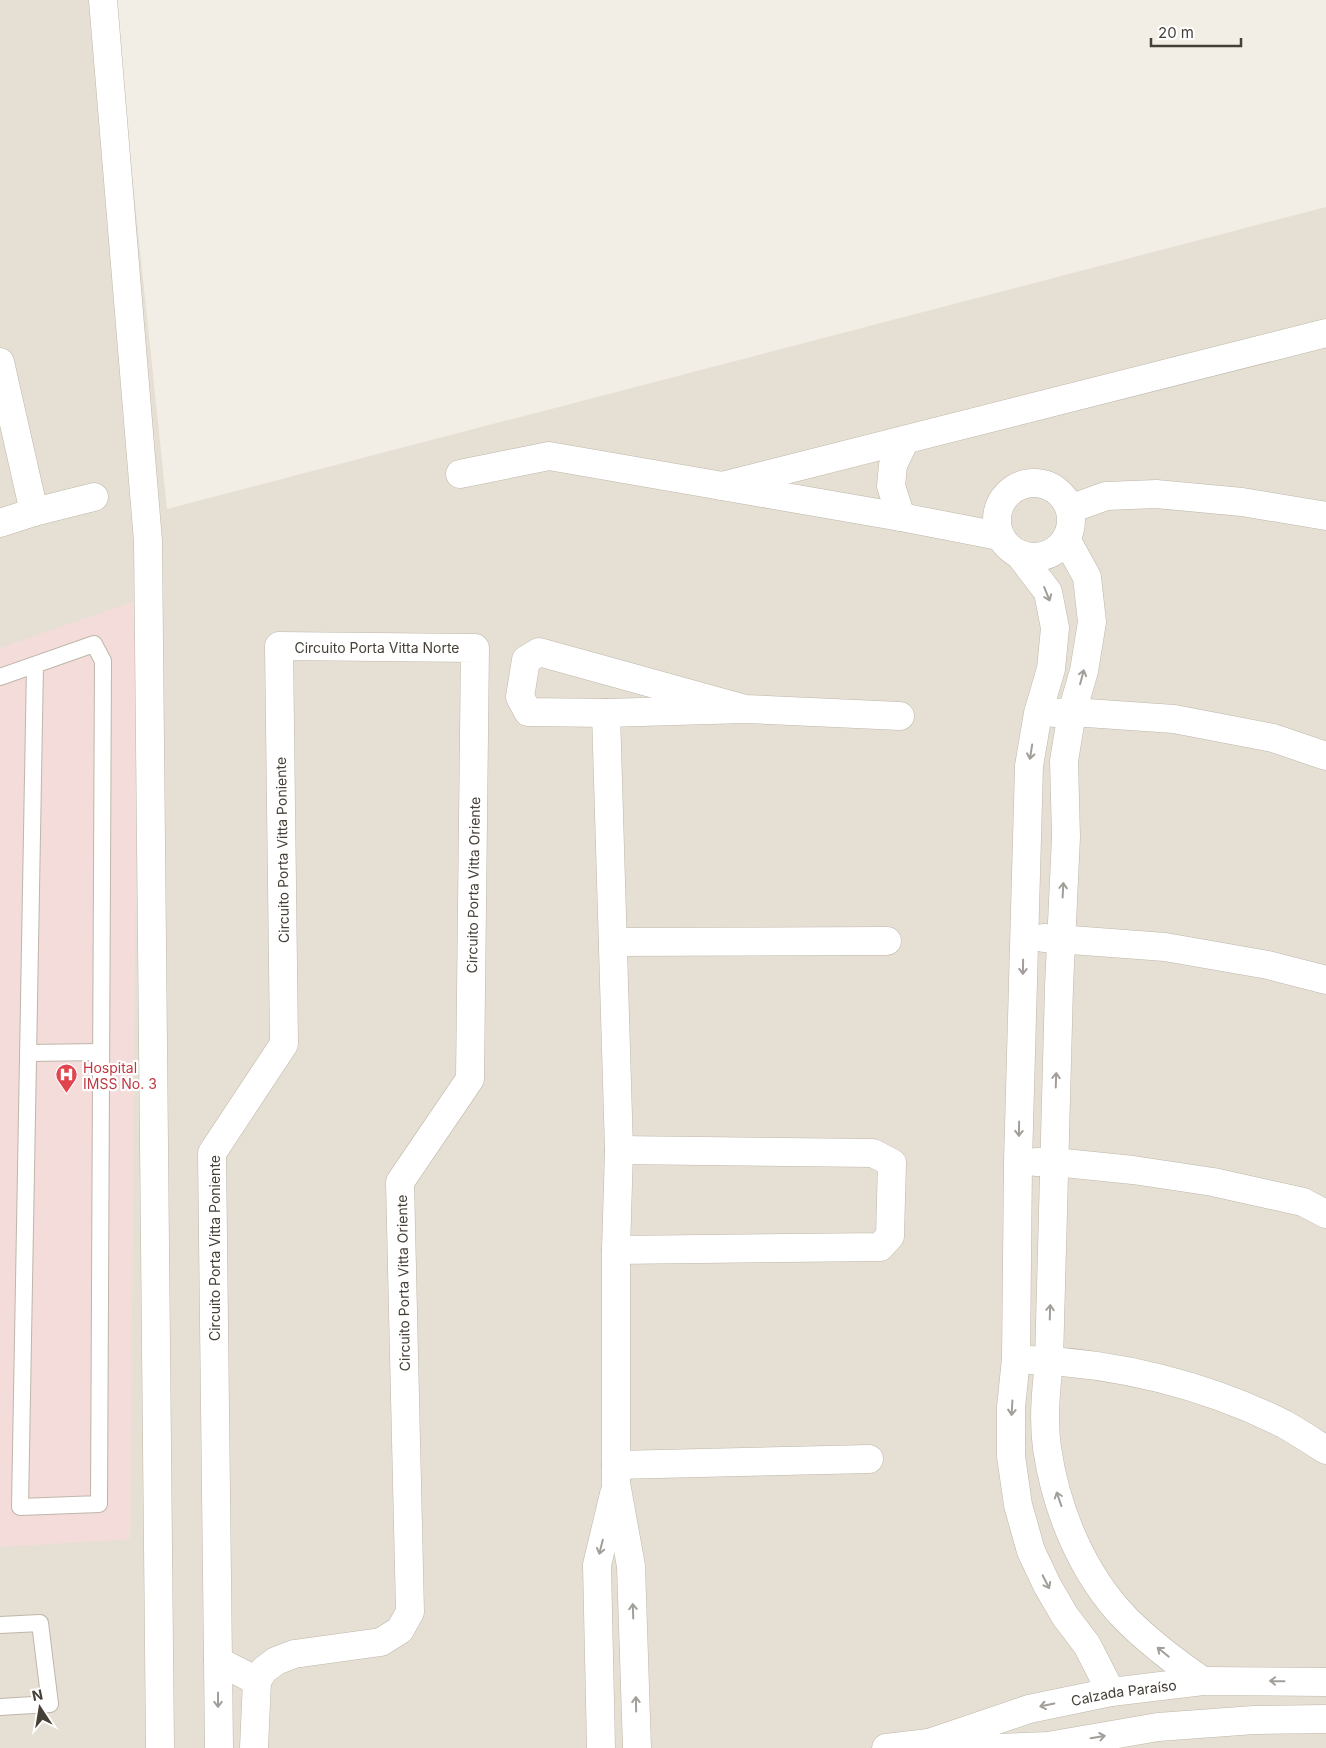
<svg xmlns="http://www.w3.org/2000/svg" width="1326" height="1748" font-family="Inter,sans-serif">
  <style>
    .residential { fill: #e6e0d4 }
    .medical { fill: #f3dcda }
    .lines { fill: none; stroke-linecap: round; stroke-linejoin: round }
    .lane-casing { stroke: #beb6a9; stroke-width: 18 }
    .street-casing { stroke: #beb6a9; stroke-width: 29 }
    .lane { stroke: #fff; stroke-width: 16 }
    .street { stroke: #fff; stroke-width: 28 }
    .oneway { stroke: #a29f9a }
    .labels { text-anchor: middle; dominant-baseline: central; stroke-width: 4.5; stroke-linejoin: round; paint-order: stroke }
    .street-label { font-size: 14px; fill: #453f36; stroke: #fff }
    .health-label { font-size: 14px; fill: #be3a42; stroke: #fff; text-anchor: start }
  </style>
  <rect width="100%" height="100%" fill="#f2eee6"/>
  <path class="residential" d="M0,0H114L167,509L1326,207V1748H0Z"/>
  <path class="medical" d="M138,600L130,1539L0,1547V648Z"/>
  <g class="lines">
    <defs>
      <g id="lane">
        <path d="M0,677L94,644L103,661L99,1504L20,1507L35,665"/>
        <path d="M28,1053L101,1052"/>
        <path d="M0,1625L40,1623L50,1704L0,1707"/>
      </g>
      <g id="street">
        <path d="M103,0L148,541L160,1748"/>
        <path d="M0,362L34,512"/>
        <path d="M460,474L549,456L901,517L999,536"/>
        <circle cx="1034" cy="520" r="37"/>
        <path d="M722,486L1326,333"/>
        <path d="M1070,509L1106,496L1156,494L1242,502L1326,516"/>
        <path d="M901,517L891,486L893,465L905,440"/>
        <path d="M0,523L34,512L94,497"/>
        <path d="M1066,539L1087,577L1092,622L1084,671L1072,712L1064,761L1066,837L1059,987L1049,1361C1046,1390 1043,1419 1047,1448C1056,1509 1082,1574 1126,1619C1149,1642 1175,1662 1203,1681"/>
        <path d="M1019,554L1048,592L1055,628L1051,669L1038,713L1029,766L1018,1162L1016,1359L1011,1407V1456L1018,1505L1031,1551L1047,1585L1065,1616L1087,1645L1111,1692"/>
        <path d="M279,646L475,648L470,1079L400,1182L410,1612L400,1630L381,1642L294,1654L276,1661L264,1670L257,1681L218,1661L212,1153L284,1044Z"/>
        <path d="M745,709L539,652L526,660L520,697L528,712L606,713L745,709L900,716"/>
        <path d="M606,713L619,1150L616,1250V1483L631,1566L637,1748"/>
        <path d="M1054,713L1072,712L1174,719L1273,738L1326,756"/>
        <path d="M1044,938L1165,947L1268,965L1326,980"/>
        <path d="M613,942L887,941"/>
        <path d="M1036,1162H1054L1133,1170L1213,1182L1303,1202L1326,1214"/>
        <path d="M616,1250L880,1247L890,1236L892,1163L873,1153L619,1150"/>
        <path d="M1030,1360C1117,1363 1206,1385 1284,1424C1298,1432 1312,1441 1326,1450"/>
        <path d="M616,1465L869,1459"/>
        <path d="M218,1661L219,1748"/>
        <path id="s1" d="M929,1743L1029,1709L1111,1692L1203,1681L1326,1682"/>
        <path d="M254,1748L257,1681"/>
        <path d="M601,1748L597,1565L614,1494"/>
        <path d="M886,1748L929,1743L980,1748"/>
        <path d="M998,1748L1048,1746L1158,1727L1254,1720L1326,1719"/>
      </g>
    </defs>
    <use href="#lane" class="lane-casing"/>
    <use href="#street" class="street-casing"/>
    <use href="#lane" class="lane"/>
    <use href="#street" class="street"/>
  </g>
  <defs><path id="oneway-shaft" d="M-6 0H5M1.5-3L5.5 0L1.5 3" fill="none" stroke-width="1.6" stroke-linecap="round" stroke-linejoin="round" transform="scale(1.25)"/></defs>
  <g class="oneway">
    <use href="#oneway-shaft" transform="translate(1047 594) rotate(68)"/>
    <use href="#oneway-shaft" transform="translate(1082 677) rotate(-75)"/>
    <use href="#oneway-shaft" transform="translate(1031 752) rotate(99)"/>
    <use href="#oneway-shaft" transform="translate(1063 890) rotate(-87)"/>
    <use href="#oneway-shaft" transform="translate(1023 967) rotate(91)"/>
    <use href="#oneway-shaft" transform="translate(1056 1080) rotate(-88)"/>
    <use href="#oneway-shaft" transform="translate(1019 1129) rotate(91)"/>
    <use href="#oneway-shaft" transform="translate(1050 1312) rotate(-88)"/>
    <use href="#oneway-shaft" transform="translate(1012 1408) rotate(93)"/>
    <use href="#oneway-shaft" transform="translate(1059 1499) rotate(-109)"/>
    <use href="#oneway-shaft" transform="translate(601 1547) rotate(104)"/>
    <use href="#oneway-shaft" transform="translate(1046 1582) rotate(63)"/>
    <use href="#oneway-shaft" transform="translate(633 1611) rotate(-92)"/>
    <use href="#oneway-shaft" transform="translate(1163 1652) rotate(-141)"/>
    <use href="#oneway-shaft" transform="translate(1277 1681) rotate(-179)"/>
    <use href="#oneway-shaft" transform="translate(218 1700) rotate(90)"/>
    <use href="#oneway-shaft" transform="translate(636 1704) rotate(-91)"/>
    <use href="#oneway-shaft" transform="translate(1047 1705) rotate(168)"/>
    <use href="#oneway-shaft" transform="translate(1098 1737) rotate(-9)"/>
  </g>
  <defs>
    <symbol id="hospital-pin" viewBox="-11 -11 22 30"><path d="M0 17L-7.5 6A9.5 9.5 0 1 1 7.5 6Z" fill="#e0444e" stroke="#fff"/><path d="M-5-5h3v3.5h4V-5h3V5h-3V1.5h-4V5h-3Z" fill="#fff"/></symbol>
  </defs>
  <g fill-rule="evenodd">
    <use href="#hospital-pin" x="54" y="1062" width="25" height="34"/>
  </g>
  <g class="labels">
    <g class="street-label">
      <text x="377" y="647">Circuito Porta Vitta Norte</text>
      <text transform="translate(282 850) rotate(-91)">Circuito Porta Vitta Poniente</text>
      <text transform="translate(473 885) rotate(-89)">Circuito Porta Vitta Oriente</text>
      <text transform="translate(214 1248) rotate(-90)">Circuito Porta Vitta Poniente</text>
      <text transform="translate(403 1283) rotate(-91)">Circuito Porta Vitta Oriente</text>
      <text stroke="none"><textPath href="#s1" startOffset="202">Calzada Paraíso</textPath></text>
    </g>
    <g class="health-label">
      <text x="83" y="1067">Hospital<tspan x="83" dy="16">IMSS No. 3</tspan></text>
    </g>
  </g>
  <g transform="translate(40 1708) rotate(348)" stroke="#ffffff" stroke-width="4" paint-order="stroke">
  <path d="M0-4L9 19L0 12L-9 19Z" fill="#453f36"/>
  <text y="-8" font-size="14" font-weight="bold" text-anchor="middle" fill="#453f36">N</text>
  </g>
  <path d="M1151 38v8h90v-8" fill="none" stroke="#453f36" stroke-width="2.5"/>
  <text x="1158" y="38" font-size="15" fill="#453f36" stroke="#ffffff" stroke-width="4" paint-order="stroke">20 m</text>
</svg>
